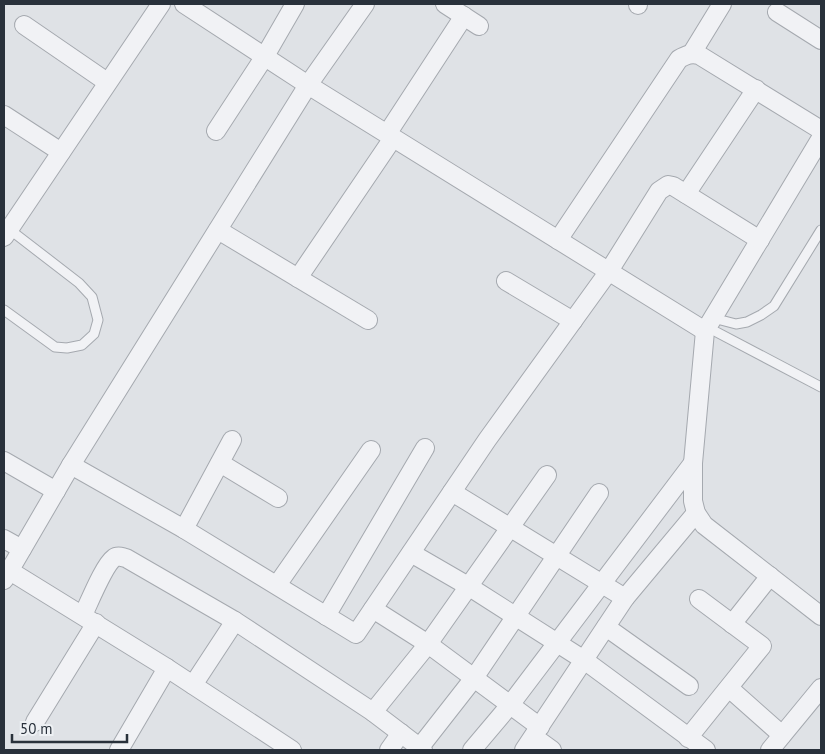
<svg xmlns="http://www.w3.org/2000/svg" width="825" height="754" font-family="'PT Sans',sans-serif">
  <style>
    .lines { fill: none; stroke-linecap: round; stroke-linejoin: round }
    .lane-casing { stroke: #a5a9af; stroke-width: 11 }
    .street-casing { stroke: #a5a9af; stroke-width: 20 }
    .lane { stroke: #f1f2f5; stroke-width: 9 }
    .street { stroke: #f1f2f5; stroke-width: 18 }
  </style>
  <rect width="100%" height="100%" fill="#dfe2e6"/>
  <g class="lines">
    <defs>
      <g id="lane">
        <path d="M4,310L55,347L67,348L82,345L94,334L98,320L92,297L79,283L9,229"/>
        <path d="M713,318L736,324L747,322L761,315L774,306L821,230"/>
        <path d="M707,327L821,387"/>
      </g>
      <g id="street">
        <path d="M184,4L308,85L705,331"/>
        <path d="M445,4L479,26"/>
        <path d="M638,5V4"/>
        <path d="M777,12L821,40"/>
        <path d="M24,25L107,82"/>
        <path d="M692,53L722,4"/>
        <path d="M4,115L61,152"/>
        <path d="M216,131L265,56L295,4"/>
        <path d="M387,134L464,16"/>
        <path d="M821,138L705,331L693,463V501L696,513L704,525L821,616"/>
        <path d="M686,194L756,89"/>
        <path d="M218,230L368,320"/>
        <path d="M4,237L161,4"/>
        <path d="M558,240L679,59C686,55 691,53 699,55L821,130"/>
        <path d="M298,278L393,138"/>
        <path d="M506,281L573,321"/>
        <path d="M4,461L56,491"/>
        <path d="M220,463L278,498"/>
        <path d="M71,465L184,529L356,634L487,440L609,271L659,191L668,185L673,186L760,240"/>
        <path d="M452,492L625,598"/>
        <path d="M184,529L232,440"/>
        <path d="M4,539L22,549"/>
        <path d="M411,553L468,586L584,660L706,750"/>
        <path d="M10,571L167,668L292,750"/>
        <path d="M4,580L71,465L308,85L365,4"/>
        <path d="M277,585L371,450"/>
        <path d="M373,609L428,644L540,727"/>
        <path d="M83,615C89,603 104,565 114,558C118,555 121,557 126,558L235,621L373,712L423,750"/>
        <path d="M326,616L425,448"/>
        <path d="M732,624L770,576"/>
        <path d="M606,627L689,686"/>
        <path d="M193,685L235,621"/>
        <path d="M729,688L782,735"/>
        <path d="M373,712L428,644L547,475"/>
        <path d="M35,722L96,623"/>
        <path d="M534,737L552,750"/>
        <path d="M688,738L762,646L699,599"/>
        <path d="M420,747L474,678L599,493"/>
        <path d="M119,750L167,668"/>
        <path d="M389,750L401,733"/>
        <path d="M472,750L510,705L693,463"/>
        <path d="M524,750L625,598L696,513"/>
        <path d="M770,750L821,688"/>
      </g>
    </defs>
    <use href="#lane" class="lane-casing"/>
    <use href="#street" class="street-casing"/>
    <use href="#lane" class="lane"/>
    <use href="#street" class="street"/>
  </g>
  <rect width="825" height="754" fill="none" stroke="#29313b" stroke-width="10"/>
  <path d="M12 734v8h115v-8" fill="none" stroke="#29313b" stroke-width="2.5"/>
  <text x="20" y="734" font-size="15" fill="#29313b" stroke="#eef1f4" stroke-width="4" paint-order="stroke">50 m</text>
</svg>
